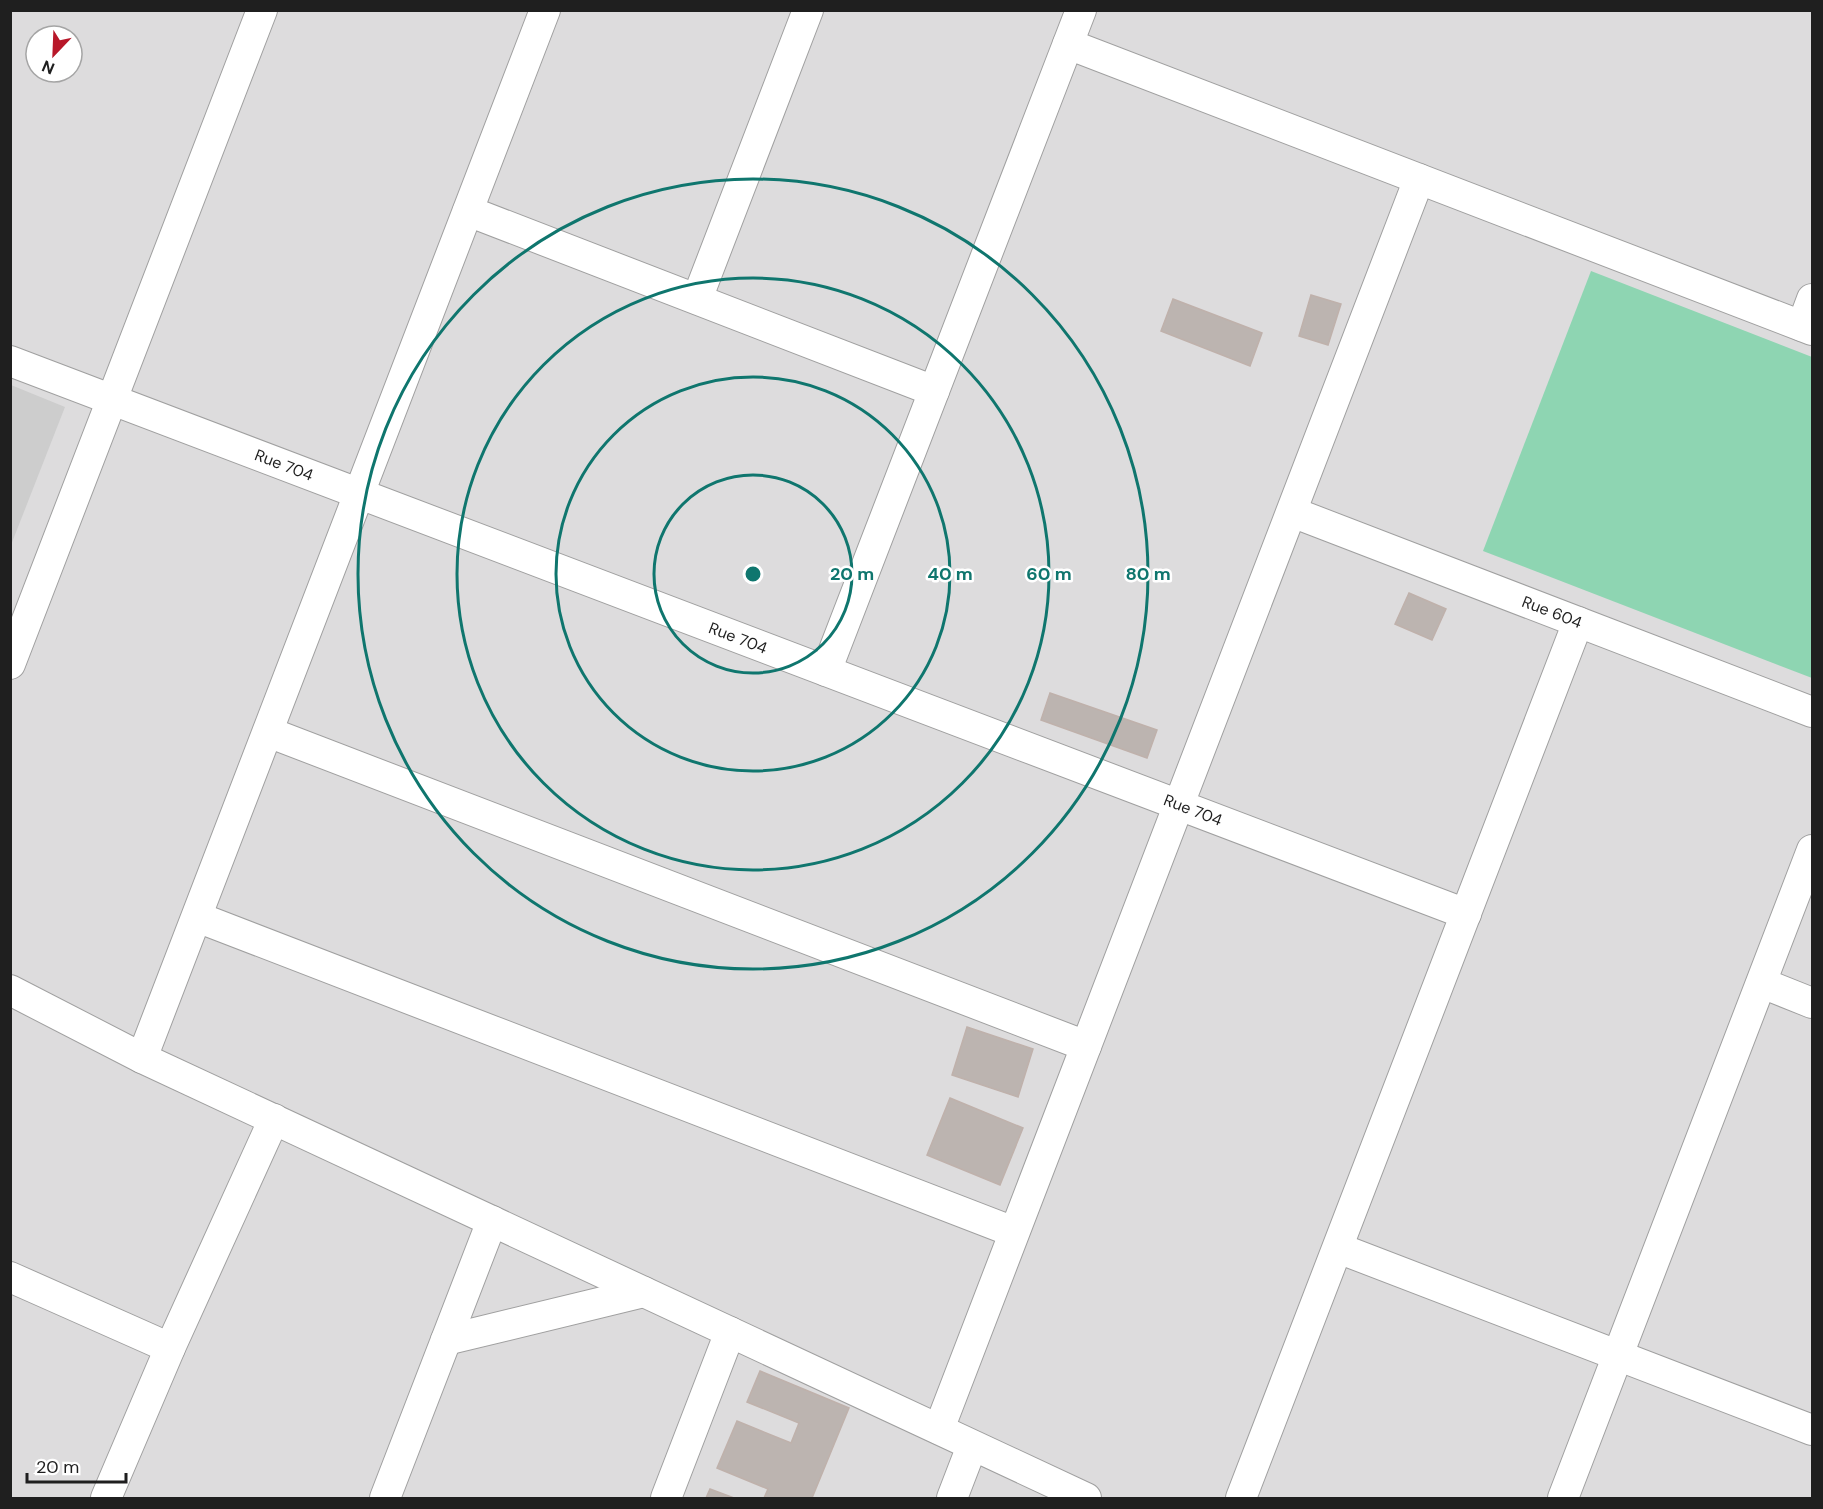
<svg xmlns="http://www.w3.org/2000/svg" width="1823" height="1509" font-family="'DM Sans',sans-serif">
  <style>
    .residential { fill: #dddcdd; fill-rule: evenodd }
    .religious { fill: #cdcdcd }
    .pitch { fill: #8ed5b2 }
    .building { fill: #bcb4b0; stroke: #bfb1ab; stroke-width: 1.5 }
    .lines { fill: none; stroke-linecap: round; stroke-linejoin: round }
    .minor-casing { stroke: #a0a0a0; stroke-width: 32 }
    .minor { stroke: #fff; stroke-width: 30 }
    .ring { fill: none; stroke: #0f766e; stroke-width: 3 }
    .labels { text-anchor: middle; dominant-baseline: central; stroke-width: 5; stroke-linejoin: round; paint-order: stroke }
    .street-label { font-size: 16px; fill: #1f1f1f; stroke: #fff }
    .centre { fill: #0f766e; stroke: #fff; stroke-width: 3 }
    .ring-label { font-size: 18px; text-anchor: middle; font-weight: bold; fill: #0f766e; stroke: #fff; stroke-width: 5; stroke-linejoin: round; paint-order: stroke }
  </style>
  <rect width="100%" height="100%" fill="#efebe7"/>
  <path class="residential" d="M11,11H1812V1498H11ZM36,36H72V72H36Z"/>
  <path class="religious" d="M11,385L65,407L11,545Z"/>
  <path class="pitch" d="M1591,271L1812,357V678L1483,551Z"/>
  <g class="building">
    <path d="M1311,295L1341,304L1328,345L1299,336Z"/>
    <path d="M1173,299L1262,333L1250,366L1161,331Z"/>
    <path d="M1409,593L1446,609L1432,640L1395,624Z"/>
    <path d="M1050,693L1157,730L1147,758L1041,720Z"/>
    <path d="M967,1027L1033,1049L1018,1097L952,1075Z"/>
    <path d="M950,1098L1023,1128L1000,1185L927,1155Z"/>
    <path d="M760,1371L849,1408L812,1498H764L768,1489L717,1468L737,1421L791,1443L799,1423L747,1402Z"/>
    <path d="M710,1489L734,1498H706Z"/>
  </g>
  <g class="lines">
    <defs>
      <g id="minor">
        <path d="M1068,44L1812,330"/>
        <path d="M468,211L934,391"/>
        <path d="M697,299L808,10"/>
        <path d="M1802,326L1812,299"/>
        <path d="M10,361L1466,914"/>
        <path d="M1292,512L1812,712"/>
        <path d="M10,664L262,10"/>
        <path d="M826,671L1081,10"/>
        <path d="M268,732L1086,1046"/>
        <path d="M197,917L1014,1232"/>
        <path d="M1762,983L1812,1003"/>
        <path d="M10,990L142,1058L1086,1498"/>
        <path d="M142,1058L545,10"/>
        <path d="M1338,1248L1812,1430"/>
        <path d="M10,1277L170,1348"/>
        <path d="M446,1340L644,1292"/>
        <path d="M939,1429L1419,179"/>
        <path d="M106,1498L170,1348L274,1119"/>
        <path d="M385,1498L492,1221"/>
        <path d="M666,1498L730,1332"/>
        <path d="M952,1498L972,1446"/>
        <path d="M1241,1498L1578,622"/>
        <path d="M1563,1498L1812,850"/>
      </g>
    </defs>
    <use href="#minor" class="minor-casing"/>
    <use href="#minor" class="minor"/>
  </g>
  <g class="ring">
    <circle cx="753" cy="574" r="99"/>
    <circle cx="753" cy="574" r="197"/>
    <circle cx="753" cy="574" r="296"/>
    <circle cx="753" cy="574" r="395"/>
  </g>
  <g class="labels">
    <g class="street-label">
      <text transform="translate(284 465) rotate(21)">Rue 704</text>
      <text transform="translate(1552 612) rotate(21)">Rue 604</text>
      <text transform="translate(738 638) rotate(21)">Rue 704</text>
      <text transform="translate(1193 810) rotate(21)">Rue 704</text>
    </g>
  </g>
  <circle cx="753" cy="574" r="9" class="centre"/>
  <g class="ring-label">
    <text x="852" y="580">20 m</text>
    <text x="950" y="580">40 m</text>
    <text x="1049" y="580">60 m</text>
    <text x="1148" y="580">80 m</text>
  </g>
  <rect width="1823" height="1509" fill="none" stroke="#1f1f1f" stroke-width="24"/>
  <g transform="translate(54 54) rotate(203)"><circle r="28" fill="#ffffff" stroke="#a5a5a5" stroke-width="1.5"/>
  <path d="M0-4.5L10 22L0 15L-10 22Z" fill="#b81729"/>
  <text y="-9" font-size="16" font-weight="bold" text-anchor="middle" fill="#1f1f1f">N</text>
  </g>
  <path d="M27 1473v9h99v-9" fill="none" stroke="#1f1f1f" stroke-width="3"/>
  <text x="36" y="1473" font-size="18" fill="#1f1f1f" stroke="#ffffff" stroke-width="4.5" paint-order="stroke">20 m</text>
</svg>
